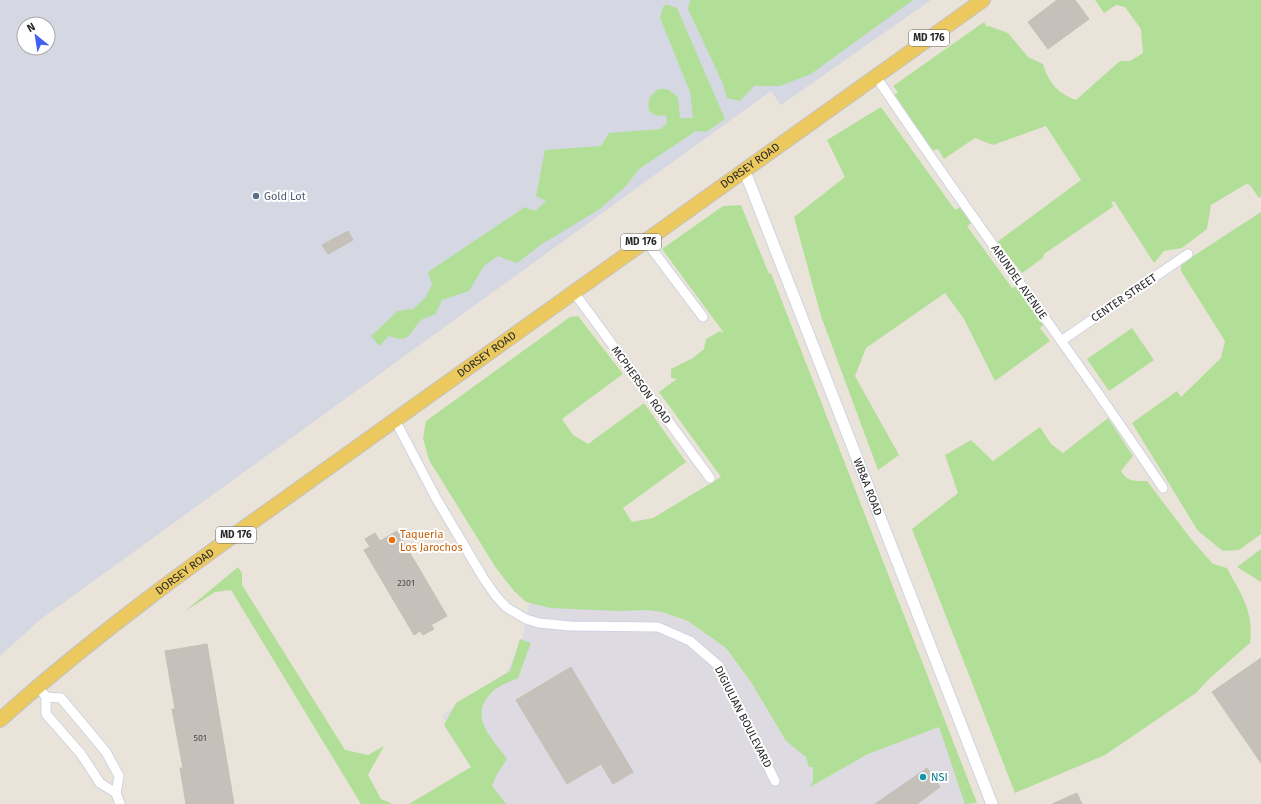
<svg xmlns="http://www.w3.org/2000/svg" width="1261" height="804" font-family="'Fira Sans',sans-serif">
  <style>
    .industrial { fill: #dddae2 }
    .airport { fill: #d5d8e3; fill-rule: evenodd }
    .green { fill: #b1df98 }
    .building { fill: #c5c0ba; stroke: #c5bfb4 }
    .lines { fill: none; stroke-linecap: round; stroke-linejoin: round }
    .minor-casing { stroke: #cfd3e1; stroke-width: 11 }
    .tertiary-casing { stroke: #cfd3e1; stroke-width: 13 }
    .primary-casing { stroke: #c3c3c3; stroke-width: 16 }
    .minor { stroke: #fff; stroke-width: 9 }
    .tertiary { stroke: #fff; stroke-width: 11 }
    .primary { stroke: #ebc95e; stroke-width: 14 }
    .service-dot { fill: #5c6f8a; stroke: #fff; stroke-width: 1.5 }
    .food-dot { fill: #e8710a; stroke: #fff; stroke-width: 1.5 }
    .culture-dot { fill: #0f9aa8; stroke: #fff; stroke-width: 1.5 }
    .labels { text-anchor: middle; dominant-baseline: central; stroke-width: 4; stroke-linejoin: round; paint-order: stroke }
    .number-label { font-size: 9px; fill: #4f4e4c }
    .shield { fill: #fff; stroke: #686868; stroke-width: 1 }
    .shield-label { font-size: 10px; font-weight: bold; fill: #282828 }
    .street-label { font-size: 11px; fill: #282828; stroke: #fff }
    .service-label { font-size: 11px; fill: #4e5e75; stroke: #fff; text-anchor: start }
    .food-label { font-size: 11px; fill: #c56008; stroke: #fff; text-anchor: start }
    .culture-label { font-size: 11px; fill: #0d838f; stroke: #fff; text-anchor: start }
  </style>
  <rect width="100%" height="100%" fill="#eae3da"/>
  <path class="industrial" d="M530,598L657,610L688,621L726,648L751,682L786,741L806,757L856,759L943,725L971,804H494L442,715L505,677L523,636Z"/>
  <path class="airport" d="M0,0H931L781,105L771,91L41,619L0,656ZM24,24H48V48H24Z"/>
  <g class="green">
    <path d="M690,0H913L811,74L780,86H754L740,101L727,98L723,84L688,9Z"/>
    <path d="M1095,0H1261V196L1259,198L1250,185L1246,184L1211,205L1207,229L1182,248L1164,251L1154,263L1114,201L1111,203L1114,206L1044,254L1043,258L1022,273L997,242L1081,180L1046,126L993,145L975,138L944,159L938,149L932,151L894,95L898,92L893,86L984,22L987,27L989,26L1008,33L1028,57L1043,64C1049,83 1057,93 1076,100L1120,61H1130L1143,53L1141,29L1125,7L1116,5L1104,13Z"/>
    <path d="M666,4L677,8L725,119L706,132L696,131L639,169L626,186L600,209L542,244L517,263L498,256L484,266L469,291L442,300L435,315C431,316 426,317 423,319C408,331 412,345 389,336L379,346L371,336L398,311L413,309L425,298L432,285L428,272L525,207L535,211L546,201L536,196L545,150L601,146L609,133L661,129L667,123L666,115L657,116L649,111C647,100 650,96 658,89H667L678,97L680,118H693L690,92L660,18L663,7Z"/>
    <path d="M881,107L955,210L960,207L972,223L967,226L1012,288L1016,286L1043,325L1040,328L1050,341L995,381L964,319L945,293L866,348L855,376L899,455L878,470L821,316L794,217L845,177L827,140Z"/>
    <path d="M741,205L769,274L771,273L977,803L965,804L939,727L868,754L810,787L813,781V767H809L806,757L786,741L751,682L726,648L688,621L662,612L647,610L618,611L550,608L526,602L514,591L496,568L429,460L423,438L426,421L570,317L578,316L623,374L562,419L573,435L588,444L644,403L686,462L623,508L632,522L653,518L721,477L659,392L677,379L671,378V369L693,358L704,349L706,339L720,331L724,333L662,249L723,206Z"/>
    <path d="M1261,212V534L1239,550L1223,551L1198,531L1132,423L1177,391L1181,397L1221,358L1225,341L1181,271V264Z"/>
    <path d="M1132,328L1154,360L1109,391L1087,359Z"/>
    <path d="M1108,418L1133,456L1121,471C1127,482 1135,481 1147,481L1191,539L1213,564L1227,568C1241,595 1254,610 1250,643L1211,677L1196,693L1105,755L1015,793L912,529L958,493L945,455L971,440L993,461L1040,427L1051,444L1063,453Z"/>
    <path d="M1261,549V582L1237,567Z"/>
    <path d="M238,567L242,573V585L345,750L368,755L384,746L368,775L381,799L393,804H361L231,590L215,592L184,612Z"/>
    <path d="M520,639L531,643L518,678C510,682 497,686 491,693C468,718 492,737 507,759L497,774L492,786L506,804H409L471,767L444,725L456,703L510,671Z"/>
  </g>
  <g class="building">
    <path d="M1057,0H1075L1089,19L1048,49L1028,22Z"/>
    <path d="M348,231L353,240L328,254L322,245Z"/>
    <path d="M397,531L447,616L431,625L434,629L423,635L420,631L414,635L364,550L370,547L365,539L375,533L380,541Z"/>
    <path d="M207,644L234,804H186L180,768H183L172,709H175L165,651Z"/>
    <path d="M1261,658V763L1212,692Z"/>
    <path d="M571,667L633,772L613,784L601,764L567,784L516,700Z"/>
    <path d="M927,768L940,787L917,804H875Z"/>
    <path d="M1077,793L1082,804H1052Z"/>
  </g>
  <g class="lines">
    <defs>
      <g id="minor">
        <path d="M875,75C968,215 1070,348 1163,488"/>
        <path d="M645,240L703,317"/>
        <path d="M573,291L710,478"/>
        <path d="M1061,341L1188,254"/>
        <path d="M395,420L436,498L484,579L496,596L506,607L526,619L539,623L570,626L658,627L690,641L719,666L775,781"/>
        <path d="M43,693L46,697V714L81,754L100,783L116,793"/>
        <path d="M46,697L61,698L106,752L119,776L116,793L120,804"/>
      </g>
      <g id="tertiary">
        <path id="s1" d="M744,169L992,804"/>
      </g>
      <g id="primary">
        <path id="s2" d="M0,720C123,609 261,517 395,420C590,279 786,139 983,0"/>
      </g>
    </defs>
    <use href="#minor" class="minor-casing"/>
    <use href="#tertiary" class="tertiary-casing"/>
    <use href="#primary" class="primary-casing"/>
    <use href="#minor" class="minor"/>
    <use href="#tertiary" class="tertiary"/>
    <use href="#primary" class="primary"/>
  </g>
  <circle class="service-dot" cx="256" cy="196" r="4"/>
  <circle class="food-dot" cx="392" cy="540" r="4"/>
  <circle class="culture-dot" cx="923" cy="777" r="4"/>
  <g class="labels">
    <g class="number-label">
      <text x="406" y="583">2301</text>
      <text x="200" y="738">501</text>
    </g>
    <g class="shield">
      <rect x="909" y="30" width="40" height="16" rx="3"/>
      <rect x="621" y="234" width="40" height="16" rx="3"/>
      <rect x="216" y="527" width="40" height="16" rx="3"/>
    </g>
    <g class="shield-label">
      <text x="929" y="38">MD 176</text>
      <text x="641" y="242">MD 176</text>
      <text x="236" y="535">MD 176</text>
    </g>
    <g class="street-label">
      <text stroke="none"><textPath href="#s2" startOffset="933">DORSEY ROAD</textPath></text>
      <text transform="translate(1019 282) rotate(55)">ARUNDEL AVENUE</text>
      <text transform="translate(1124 298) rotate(-34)">CENTER STREET</text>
      <text stroke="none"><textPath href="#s2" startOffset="609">DORSEY ROAD</textPath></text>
      <text transform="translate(641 385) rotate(54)">MCPHERSON ROAD</text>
      <text stroke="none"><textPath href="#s1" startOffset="341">WB&amp;A ROAD</textPath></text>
      <text stroke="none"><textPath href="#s2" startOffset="237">DORSEY ROAD</textPath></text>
      <text transform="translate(743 717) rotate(63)">DIGIULIAN BOULEVARD</text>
    </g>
    <g class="service-label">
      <text x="264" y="196">Gold Lot</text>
    </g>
    <g class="food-label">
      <text x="400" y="534">Taqueria<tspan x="400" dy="13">Los Jarochos</tspan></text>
    </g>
    <g class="culture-label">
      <text x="931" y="777">NSI</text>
    </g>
  </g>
  <g transform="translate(36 36) rotate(330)"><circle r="19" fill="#ffffff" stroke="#a9a9a9"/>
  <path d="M0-3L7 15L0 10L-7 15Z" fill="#3e61f2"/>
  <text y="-6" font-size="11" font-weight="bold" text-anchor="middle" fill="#282828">N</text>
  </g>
</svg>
